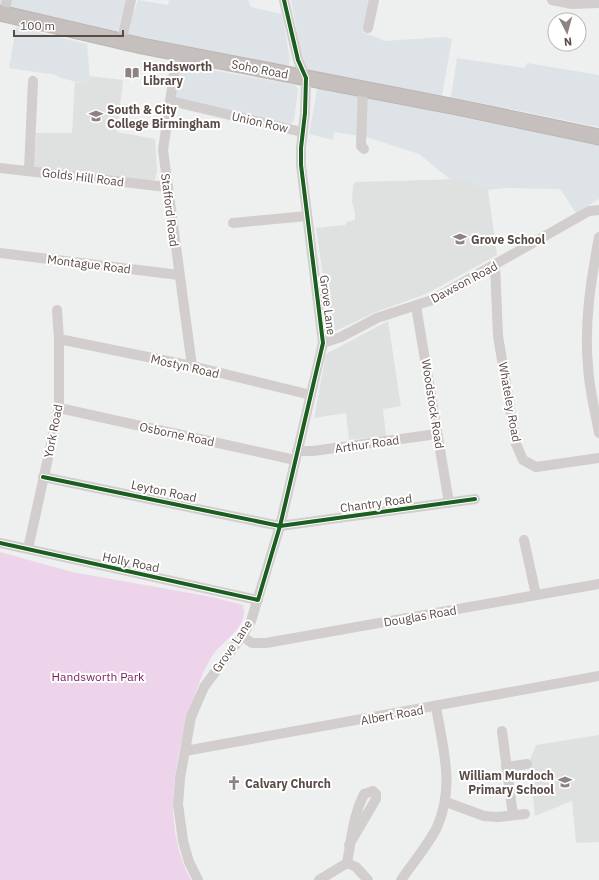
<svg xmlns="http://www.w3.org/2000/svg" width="599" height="880" font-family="'IBM Plex Sans',sans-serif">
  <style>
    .commercial { fill: #dee3e7 }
    .education { fill: #dfe1e1 }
    .green { fill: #edd4ea }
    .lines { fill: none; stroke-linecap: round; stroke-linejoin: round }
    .highway-casing { stroke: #bcb6b4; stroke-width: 17 }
    .minor { stroke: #d1cecd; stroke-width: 10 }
    .highway { stroke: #c5bfbd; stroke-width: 15 }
    .cycleway-casing { stroke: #fff; stroke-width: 6 }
    .cycleway { stroke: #1b5e20; stroke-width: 4 }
    .labels { text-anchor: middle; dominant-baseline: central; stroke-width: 4; stroke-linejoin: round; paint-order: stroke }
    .poi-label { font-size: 12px; font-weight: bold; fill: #594b46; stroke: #fff; text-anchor: start }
    .street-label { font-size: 12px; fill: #594b46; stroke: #fff }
    .park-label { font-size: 12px; fill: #761b5f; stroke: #fff }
  </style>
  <rect width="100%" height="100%" fill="#eeefef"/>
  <g class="commercial">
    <path d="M0,0H126L117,34L0,6Z"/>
    <path d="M138,0L168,5L169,0H248L251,7L282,14L290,59L289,65L284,67L129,38L126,34Z"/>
    <path d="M291,0H370L363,32L385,41L445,37L452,39L442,96L306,70L304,69Z"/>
    <path d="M16,27L87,44L90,80L85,84L61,78L56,75L9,68Z"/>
    <path d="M457,58L525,68L527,63L599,75V127L451,97Z"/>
    <path d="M180,64L295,85L298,90L294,120L288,126L173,98Z"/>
    <path d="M319,88L599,145V199L576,213L560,189L505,188L488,190L462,179H450L419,154L366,137L334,132L333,140L309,134L317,90Z"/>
  </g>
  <g class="education">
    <path d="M90,76L123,80L117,132L155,139L157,171L155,179L150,181L34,167L36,133H72L75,82L85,84L90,80Z"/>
    <path d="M462,179L488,190L497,255L426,294L376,312L331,333L316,228L345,225L347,222L355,220V213L352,202L353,185L355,182Z"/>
    <path d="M388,321L401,406L383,409L386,436L349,440L346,413L314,418L326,354Z"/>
    <path d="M599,735V842L576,843L572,801L535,816L529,762L536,745Z"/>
  </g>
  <path class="green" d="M0,552L72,572L212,597L243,605C250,624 225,640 215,652C210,659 205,668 202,676C195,691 191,707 186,723C172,774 164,830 191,880H0Z"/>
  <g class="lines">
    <defs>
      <path id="highway" d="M0,13L142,46L461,108L599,137"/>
    </defs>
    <use href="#highway" class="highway-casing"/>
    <g class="minor">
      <path d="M552,0L572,4L599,3"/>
      <path d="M4,14L7,0"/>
      <path d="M368,28L374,0"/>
      <path d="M121,42L131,0"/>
      <path d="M177,54L163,150L192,366"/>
      <path d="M363,89L361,146L364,149"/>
      <path d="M171,101L302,132"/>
      <path d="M0,168L167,187"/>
      <path d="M29,170L33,81"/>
      <path d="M233,223L307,216"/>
      <path d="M599,237C591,280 584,323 588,366C589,388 595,411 599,433"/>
      <path d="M0,253L179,275"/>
      <path d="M495,265L498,336L516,444L523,460L536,467L599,458"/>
      <path d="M416,306L449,503"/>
      <path d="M59,339L192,366L311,395"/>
      <path d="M323,343L341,337L377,318L432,300L589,211L599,210"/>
      <path d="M59,408L295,460"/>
      <path d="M297,451H313L437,434"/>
      <path d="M43,477L280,526L475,499"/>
      <path d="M524,540L536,595"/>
      <path d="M0,543L258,600"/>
      <path d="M28,549L59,408V339L57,310"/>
      <path d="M242,636L252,643H266L599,584"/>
      <path d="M502,731L513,815"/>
      <path d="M185,751L599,676"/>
      <path d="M506,767L527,764"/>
      <path d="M446,802L484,816L498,817L525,814"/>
      <path d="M347,863C352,838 352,818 364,794L373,791L376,794V799L349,845"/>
      <path d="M347,863L356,867L368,880"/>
      <path d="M198,880L189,862L183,841L178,804L180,778L191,717L204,687L242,636L251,621L280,526L323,343L301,165V148L305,113L306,78L298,60L284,0"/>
      <path d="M319,880L347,863"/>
      <path d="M401,880C412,864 429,844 437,827C455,787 443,748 436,707"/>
    </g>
    <use href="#highway" class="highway"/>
    <defs>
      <g id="cycleway">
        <path d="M43,477L280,526L475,499"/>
        <path d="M0,543L258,600L280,526L323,343L301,165V148L305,113L306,78L298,60L284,0"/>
      </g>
    </defs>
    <use href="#cycleway" class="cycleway-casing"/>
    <use href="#cycleway" class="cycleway"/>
  </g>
  <defs>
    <symbol id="library-bare" viewBox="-9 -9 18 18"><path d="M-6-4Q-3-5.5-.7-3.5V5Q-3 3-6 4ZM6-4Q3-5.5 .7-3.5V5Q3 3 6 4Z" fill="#8d8481" stroke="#fff" stroke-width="2.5" paint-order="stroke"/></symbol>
    <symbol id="university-bare" viewBox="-9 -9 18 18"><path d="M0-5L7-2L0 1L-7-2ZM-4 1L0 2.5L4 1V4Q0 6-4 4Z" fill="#8d8481" stroke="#fff" stroke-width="2.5" paint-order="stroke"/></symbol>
    <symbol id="school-bare" viewBox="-9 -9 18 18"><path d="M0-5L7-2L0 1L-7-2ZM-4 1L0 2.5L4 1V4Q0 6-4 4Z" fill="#8d8481" stroke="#fff" stroke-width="2.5" paint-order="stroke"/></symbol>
    <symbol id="church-bare" viewBox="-9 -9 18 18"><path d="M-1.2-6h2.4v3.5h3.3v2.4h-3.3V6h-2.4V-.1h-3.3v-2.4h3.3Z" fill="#8d8481" stroke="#fff" stroke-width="2.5" paint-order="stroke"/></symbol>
  </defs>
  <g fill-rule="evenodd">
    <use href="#library-bare" x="122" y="63" width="20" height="20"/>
    <use href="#university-bare" x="86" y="106" width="20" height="20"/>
    <use href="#school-bare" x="450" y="229" width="20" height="20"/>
    <use href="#school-bare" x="555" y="772" width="20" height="20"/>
    <use href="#church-bare" x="224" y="773" width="20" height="20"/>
  </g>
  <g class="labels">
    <g class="poi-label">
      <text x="143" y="66">Handsworth<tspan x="143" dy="14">Library</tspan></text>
      <text x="107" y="109">South &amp; City<tspan x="107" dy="14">College Birmingham</tspan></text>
      <text x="471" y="239">Grove School</text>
      <text x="554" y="775" text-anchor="end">William Murdoch<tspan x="554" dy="14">Primary School</tspan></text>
      <text x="245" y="783">Calvary Church</text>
    </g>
    <g class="street-label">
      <text transform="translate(260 69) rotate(11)">Soho Road</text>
      <text transform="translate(260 122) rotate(13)">Union Row</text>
      <text transform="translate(83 177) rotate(7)">Golds Hill Road</text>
      <text transform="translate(170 210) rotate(83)">Stafford Road</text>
      <text transform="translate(89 264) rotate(7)">Montague Road</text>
      <text transform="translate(464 282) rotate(-28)">Dawson Road</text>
      <text transform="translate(328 305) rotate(83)">Grove Lane</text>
      <text transform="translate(185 366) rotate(13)">Mostyn Road</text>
      <text transform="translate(510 402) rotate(80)">Whateley Road</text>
      <text transform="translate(433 404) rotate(81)">Woodstock Road</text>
      <text transform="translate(53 431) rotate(-79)">York Road</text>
      <text transform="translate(177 434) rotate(12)">Osborne Road</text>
      <text transform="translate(367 444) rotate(-8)">Arthur Road</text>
      <text transform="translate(164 491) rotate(12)">Leyton Road</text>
      <text transform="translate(376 503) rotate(-8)">Chantry Road</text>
      <text transform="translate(131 562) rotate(12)">Holly Road</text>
      <text transform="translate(420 616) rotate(-10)">Douglas Road</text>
      <text transform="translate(232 646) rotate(-56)">Grove Lane</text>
      <text transform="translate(392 715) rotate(-10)">Albert Road</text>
    </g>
    <g class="park-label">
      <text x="98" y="676">Handsworth Park</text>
    </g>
  </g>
  <g transform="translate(567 32) rotate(174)"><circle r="19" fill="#ffffff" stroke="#bdb7b5"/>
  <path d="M0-3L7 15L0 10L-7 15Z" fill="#8d8481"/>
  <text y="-6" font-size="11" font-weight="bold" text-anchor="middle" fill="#594b46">N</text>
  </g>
  <path d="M14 30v6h109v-6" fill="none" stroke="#594b46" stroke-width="2"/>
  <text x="20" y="30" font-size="12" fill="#594b46" stroke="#ffffff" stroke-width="3" paint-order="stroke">100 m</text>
</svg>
